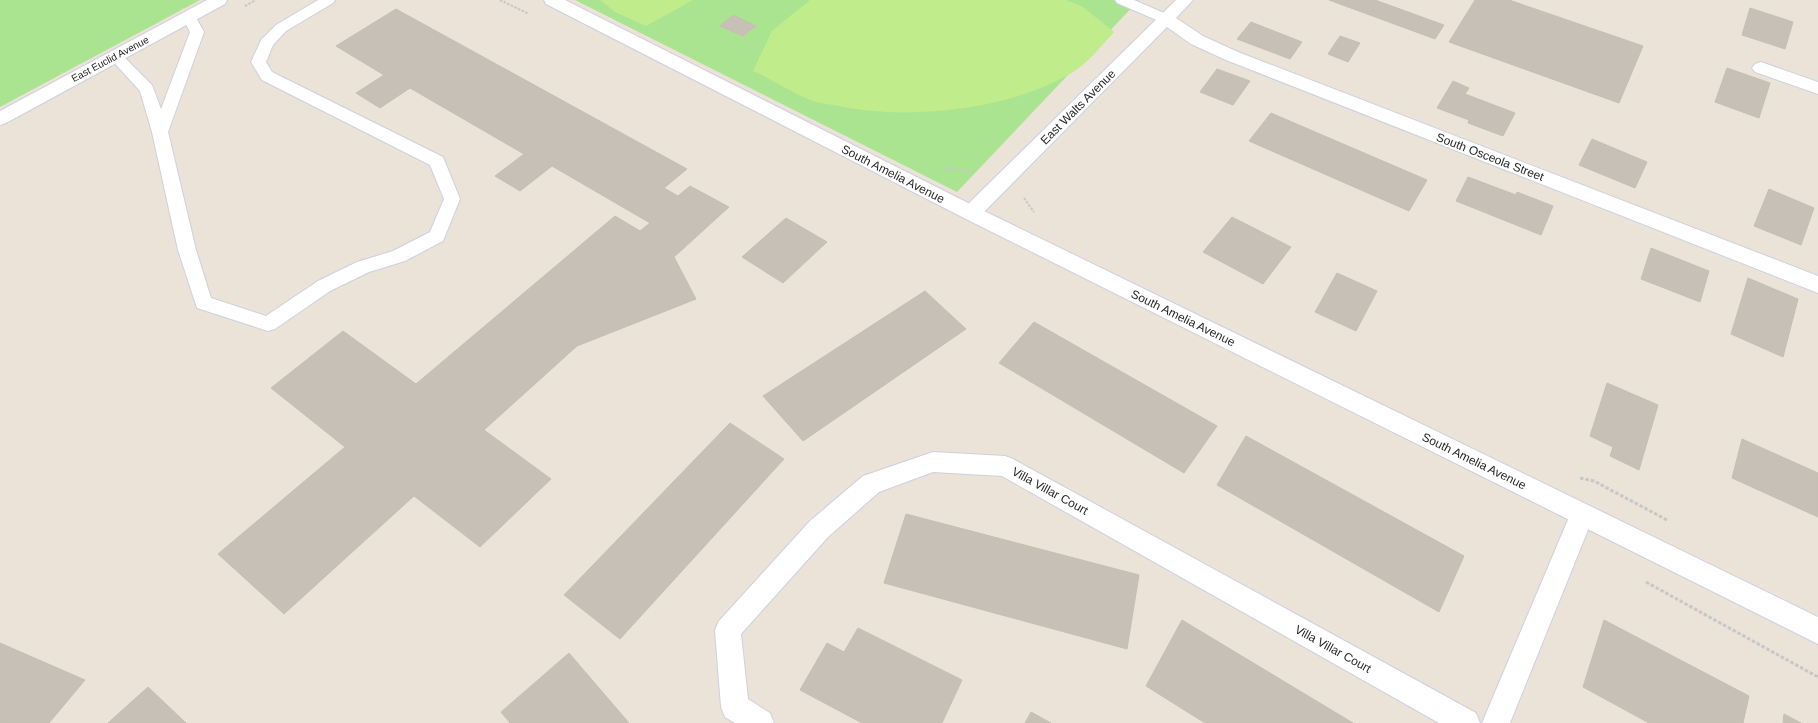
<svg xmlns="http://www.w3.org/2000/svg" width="1818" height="723" font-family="Arial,sans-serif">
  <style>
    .green { fill: #abe491 }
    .pitch { fill: #c0ec8c }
    .building { fill: #c6c0b7; stroke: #c6bfb1 }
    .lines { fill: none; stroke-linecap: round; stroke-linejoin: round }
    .lane-casing { stroke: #cdd0e1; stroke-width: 2 }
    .street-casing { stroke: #cdd0e1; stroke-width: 2 }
    .secondary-casing { stroke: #cdd0e1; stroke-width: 2 }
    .path-far1 { stroke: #c7c7c7; stroke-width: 2; stroke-dasharray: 2.5 1.5; stroke-linecap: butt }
    .path { stroke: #c7c7c7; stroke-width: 3; stroke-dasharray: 3.5 2; stroke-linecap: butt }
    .lane { fill: #fff; fill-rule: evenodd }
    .street { fill: #fff; fill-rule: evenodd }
    .secondary { fill: #fff; fill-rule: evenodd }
    .labels { text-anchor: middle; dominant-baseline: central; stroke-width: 4; stroke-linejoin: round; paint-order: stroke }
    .far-street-label { font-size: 10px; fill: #272727; stroke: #fff }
    .street-label { font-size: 12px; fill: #272727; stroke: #fff }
  </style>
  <rect width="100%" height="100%" fill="#ebe3d7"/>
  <g class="green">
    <path d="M0,0H200L0,107Z"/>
    <path d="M575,0H1139L957,192Z"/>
  </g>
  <g class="pitch">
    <path d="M600,0H693L646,26L615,12Z"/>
    <path d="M810,0H1066L1083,7L1114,32C1100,47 1087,65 1068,75C1004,111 905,121 834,105C827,104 819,103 813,101C792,93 773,80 753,71L772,31Z"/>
  </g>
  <g class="building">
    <path d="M1329,0H1375L1444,25L1435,39Z"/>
    <path d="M1475,0H1509L1643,46L1619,103L1449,42Z"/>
    <path d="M1750,8L1793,22L1785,49L1742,35Z"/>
    <path d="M396,9L687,169L664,188L678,196L690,186L729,207L674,257L696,299L577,346L484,430L551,479L480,547L414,496L284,614L218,554L345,447L271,388L343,331L416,384L615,216L640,231L650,223L552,166L520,191L495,176L524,154L410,88L380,108L356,93L384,75L336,46Z"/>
    <path d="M733,15L756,26L743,36L720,26Z"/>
    <path d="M1251,22L1302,42L1290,59L1237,39Z"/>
    <path d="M1340,36L1360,43L1348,62L1328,54Z"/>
    <path d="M1727,68L1770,83L1759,118L1715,102Z"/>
    <path d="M1217,69L1250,81L1233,105L1200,92Z"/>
    <path d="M1453,81L1469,88L1465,94L1515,113L1503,136L1468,123L1469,120L1437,108Z"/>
    <path d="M1271,113L1427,180L1409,211L1249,141Z"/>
    <path d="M1592,139L1647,162L1635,188L1579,165Z"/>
    <path d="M1468,177L1516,195L1517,192L1553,206L1541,235L1456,201Z"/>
    <path d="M1769,189L1814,208L1801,245L1754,226Z"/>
    <path d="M1232,217L1291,247L1263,284L1203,252Z"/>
    <path d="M786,218L827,242L783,283L742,257Z"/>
    <path d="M1651,248L1709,271L1700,302L1641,279Z"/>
    <path d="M1337,273L1377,291L1356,331L1315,312Z"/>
    <path d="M1748,278L1798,299L1783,357L1731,334Z"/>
    <path d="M925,291L966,329L803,441L763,396Z"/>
    <path d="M1034,322L1217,426L1184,473L999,363Z"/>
    <path d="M1607,383L1658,405L1639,470L1610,456L1613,447L1590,436Z"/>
    <path d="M730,423L784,459L620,639L564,595Z"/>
    <path d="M1246,436L1464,556L1439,612L1217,485Z"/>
    <path d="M1742,439L1818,473V517L1732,478Z"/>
    <path d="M906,514L1139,575L1127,649L884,583Z"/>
    <path d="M1182,620L1353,723H1205L1146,686Z"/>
    <path d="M1604,620L1749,696L1743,723H1649L1583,687Z"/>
    <path d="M858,628L962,680L942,723H862L800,690L827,643L844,652Z"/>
    <path d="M0,643L85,680L49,723H0Z"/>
    <path d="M569,653L629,723H510L501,712Z"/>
    <path d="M148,687L186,723H108Z"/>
    <path d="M1031,712L1051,723H1025Z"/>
    <path d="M1784,714L1801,723H1783Z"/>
  </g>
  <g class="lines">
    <defs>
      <g id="lane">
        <path d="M318,0H335L333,3L286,31L273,45L266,62L272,72L443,157L460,199L443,241L405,261L369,272L330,291L275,329L268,331L197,308L178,250L152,132L140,91L108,56L110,53L115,51L120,53L152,85L161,109L190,32L182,17L184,14L189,13L194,14L204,32L168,132L196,250L211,298L266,316L318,281L357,262L393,251L430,232L444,199L430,165L262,80L251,62L261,40L276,25Z"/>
        <path d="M1115,0H1134L1171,16L1173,19L1171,22L1166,23L1161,22L1117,3Z"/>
      </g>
      <g id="street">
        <path d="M1176,0H1193L1176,18L1203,36L1238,52L1818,276V293L1226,60L1191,44L1167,27L978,218L971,220L964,218L961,213L964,208Z"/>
        <path d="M1761,62L1818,82V94L1755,72L1752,68L1755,64Z"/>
        <path d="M933,452L1005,456L1013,459L1476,713L1480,723H1439L1002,476L933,472L879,492L828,537L741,634L748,699L770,713L774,723H735L725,717L721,707L715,630L719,621L810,521L863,476Z"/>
        <path d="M1582,504L1591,507L1594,515L1510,723H1482L1570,515L1573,507Z"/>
      </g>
      <g id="secondary">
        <path d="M207,0H227L225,4L6,123L0,125V111Z"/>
        <path d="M544,0H565L978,208L1818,617V644L964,218L546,4Z"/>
      </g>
    </defs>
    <use href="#lane" class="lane-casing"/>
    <use href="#street" class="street-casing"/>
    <use href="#secondary" class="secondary-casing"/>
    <g class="path-far1">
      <path d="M500,0L529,14"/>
      <path d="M245,6L256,0"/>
      <path d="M944,168L973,172"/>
      <path d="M1024,198L1034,212"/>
    </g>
    <g class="path">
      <path d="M1580,478L1594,481L1667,520"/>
      <path d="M1646,582L1818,677"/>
    </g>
    <use href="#lane" class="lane"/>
    <use href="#street" class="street"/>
    <use href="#secondary" class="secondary"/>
  </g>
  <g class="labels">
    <g class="far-street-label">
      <text transform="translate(110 59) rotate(-28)">East Euclid Avenue</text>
    </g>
    <g class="street-label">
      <text transform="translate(1078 107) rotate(-45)">East Walts Avenue</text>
      <text transform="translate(1490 157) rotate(21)">South Osceola Street</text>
      <text transform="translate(893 174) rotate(27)">South Amelia Avenue</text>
      <text transform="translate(1183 318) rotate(26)">South Amelia Avenue</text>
      <text transform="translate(1474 461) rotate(26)">South Amelia Avenue</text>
      <text transform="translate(1050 491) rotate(29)">Villa Villar Court</text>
      <text transform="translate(1333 649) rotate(29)">Villa Villar Court</text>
    </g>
  </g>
</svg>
